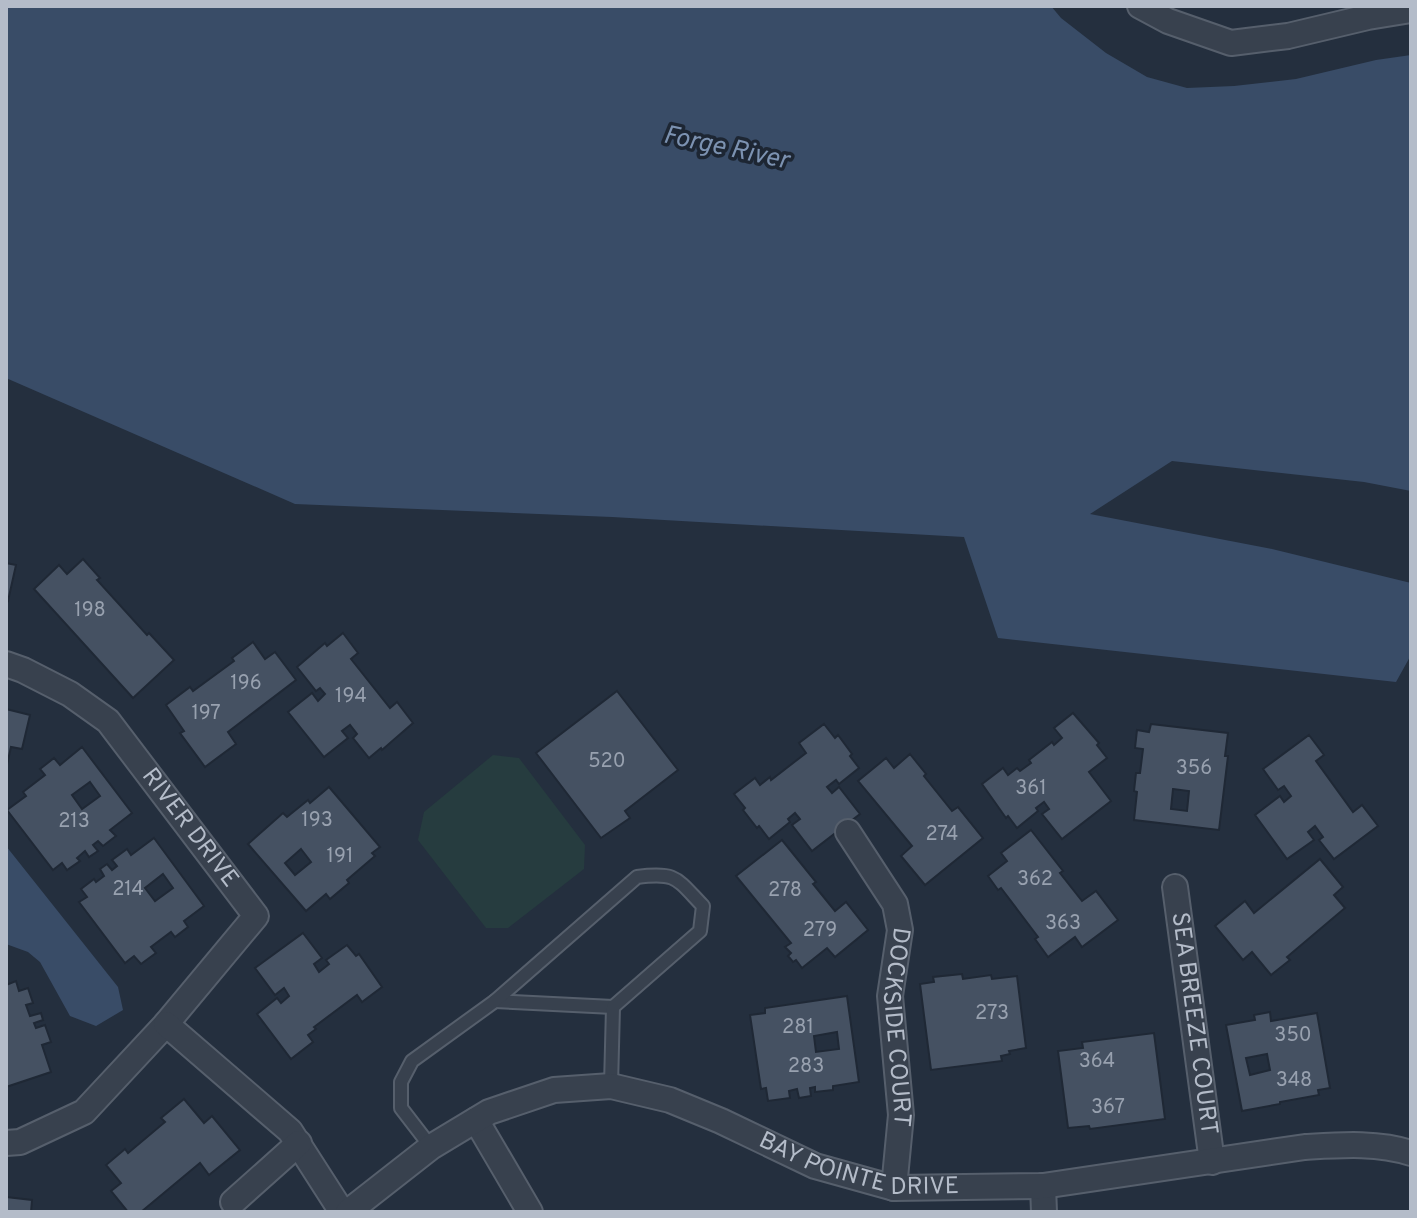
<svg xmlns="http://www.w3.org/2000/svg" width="1417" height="1218" font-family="Overpass,sans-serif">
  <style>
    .green { fill: #263c3f }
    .water { fill: #394c67 }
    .building { fill: #455162; stroke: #1f2835; stroke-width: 2; fill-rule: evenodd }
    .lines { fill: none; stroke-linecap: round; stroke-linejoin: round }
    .lane-casing { stroke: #565f6c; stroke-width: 16 }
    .street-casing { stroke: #565f6c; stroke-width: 28 }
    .lane { stroke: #38414e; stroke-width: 12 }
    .street { stroke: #38414e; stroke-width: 24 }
    .labels { text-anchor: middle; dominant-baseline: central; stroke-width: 7; stroke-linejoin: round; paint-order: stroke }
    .number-label { font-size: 20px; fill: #98a1af }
    .street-label { font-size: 24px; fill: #b4bcc9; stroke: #1d2633 }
    .water-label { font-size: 26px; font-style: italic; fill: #7c92b1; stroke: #1d2633 }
  </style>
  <rect width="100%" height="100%" fill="#242f3e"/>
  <path class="green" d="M493,755L519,758L585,845L584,869L508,928H486L418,840L424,812Z"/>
  <g class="water">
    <path d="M6,6H1051L1061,18L1106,53L1147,77L1187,88L1234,86L1296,79L1376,60L1411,55V491L1364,482L1172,461L1090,514L1272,549L1411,583V655L1396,682L998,638L964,537L612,517L295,504L6,378Z"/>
    <path d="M6,846L118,987L123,1010L96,1026L70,1016L40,962L28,952L6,944Z"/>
  </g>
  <g class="building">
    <path d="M83,559L100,578L97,580L147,635L149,633L174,660L133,698L34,589L59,565L67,574Z"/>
    <path d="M6,563L16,565L8,601L6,600Z"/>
    <path d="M343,633L358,653L351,659L390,708L397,702L413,723L382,750L381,748L369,758L353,738L357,734L350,725L342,731L348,738L324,757L288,712L312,693L318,701L325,694L320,688L316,691L297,667L325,643L327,646Z"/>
    <path d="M253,642L265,659L275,652L296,680L228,732L236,744L205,767L180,733L184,731L166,705L190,687L193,691L234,661L232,658Z"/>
    <path d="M617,691L678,770L625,811L630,818L601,838L536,753Z"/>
    <path d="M6,709L30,715L22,749L11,747L6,769Z"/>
    <path d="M1073,713L1099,743L1097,745L1107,758L1089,772L1111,801L1062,839L1042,814L1049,809L1044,802L1036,808L1038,811L1017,828L1008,816L1006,818L982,784L1003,768L1008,775L1017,768L1020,771L1031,763L1029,760L1052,742L1054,745L1062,738L1054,728Z"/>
    <path d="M824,724L835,738L838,735L852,754L850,756L859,768L839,784L836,780L827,787L832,793L839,787L860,814L812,851L792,825L800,819L795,813L788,819L790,822L769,839L759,826L757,828L743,810L745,808L734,794L755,778L760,785L770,777L771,780L806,753L799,743Z"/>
    <path d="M1151,724L1228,733L1225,756H1228L1219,830L1134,820L1137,792L1134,791L1136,773H1140L1143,749L1135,748L1137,730L1149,732ZM1173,789L1189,791L1187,811L1171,809Z"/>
    <path d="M1309,735L1324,755L1316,761L1353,812L1362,805L1378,826L1334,859L1319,840L1323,837L1315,826L1308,832L1314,840L1287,859L1255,815L1280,796L1284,802L1291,796L1284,786L1278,790L1263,769Z"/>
    <path d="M82,747L132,813L110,830L116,836L103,846L98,841L93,845L98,851L89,857L85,851L77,858L80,861L67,870L62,863L53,870L7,810L26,796L23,792L45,775L40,769L54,758L60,765ZM90,782L100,796L82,809L72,795Z"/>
    <path d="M910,754L926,774L924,776L952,811L958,807L983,838L925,885L901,856L912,846L858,781L886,758L894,768Z"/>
    <path d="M329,787L380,847L372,853L375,856L347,880L349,883L330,899L326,894L306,911L248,844L283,813L287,817L308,800L310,803ZM301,849L311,862L295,875L285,863Z"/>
    <path d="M1031,830L1063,871L1060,873L1082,901L1096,891L1118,920L1082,947L1075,937L1048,957L1035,939L1038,937L1001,888L998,890L988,876L1007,861L1001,853Z"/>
    <path d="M154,838L204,906L184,921L188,927L175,937L171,932L151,947L156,953L141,964L134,956L125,963L79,902L87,897L81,889L94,879L96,882L104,876L100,869L107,864L112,870L117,866L112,860L127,849L131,855ZM163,874L173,888L155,901L145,888Z"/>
    <path d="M782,840L816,882L813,884L835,911L846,902L868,930L835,957L827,948L802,968L796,960L793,962L788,956L791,953L785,947L791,943L736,876Z"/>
    <path d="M1320,859L1343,887L1334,895L1345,908L1287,957L1290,960L1271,975L1252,952L1243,960L1215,926L1245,901L1254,913Z"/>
    <path d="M303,933L322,958L314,964L319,972L329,964L326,960L347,945L356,956L359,954L382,987L362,1002L357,995L314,1027L316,1029L308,1035L313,1042L291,1059L257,1014L277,998L281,1003L289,996L284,988L275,995L255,968Z"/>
    <path d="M962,974L963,979L991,975L992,979L1017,976L1026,1048L1009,1051L1010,1054L1001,1056L1002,1061L931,1070L920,984L934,982L933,977Z"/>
    <path d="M16,981L19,991L28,988L33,1003L26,1005L30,1016L41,1013L43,1020L34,1023L36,1028L45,1025L51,1042L42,1045L51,1072L6,1087V985Z"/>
    <path d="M847,996L859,1082L833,1086V1090L815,1092V1087L810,1088L811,1096L799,1098L797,1089L789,1091L790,1098L768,1101L766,1088L761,1089L750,1015L765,1013V1008ZM837,1032L839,1049L816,1052L814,1036Z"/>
    <path d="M1270,1012L1271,1021L1317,1013L1330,1088L1318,1090L1319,1095L1280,1102V1104L1242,1111L1226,1025L1255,1020L1254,1015ZM1267,1054L1270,1070L1250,1075L1246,1058Z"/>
    <path d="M1154,1033L1165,1119L1090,1129L1089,1126L1068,1128L1058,1051L1083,1048L1082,1042Z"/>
    <path d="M184,1099L204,1123L212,1116L240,1150L209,1175L200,1163L141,1212H128L111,1191L121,1183L106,1165L125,1149L128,1153L165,1122L161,1118Z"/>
    <path d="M6,1197L32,1200L31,1212H6Z"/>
  </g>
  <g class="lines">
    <defs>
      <g id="lane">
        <path d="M495,1001L613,1007"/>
        <path d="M431,1147L401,1108V1082L412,1061L495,1001L637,877C677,872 676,878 703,906L700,931L613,1007L611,1086"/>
      </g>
      <g id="street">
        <path d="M1140,6L1168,21L1231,43L1288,36L1368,17L1411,10"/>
        <path id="s1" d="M6,664L23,670L70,694L108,721L256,916L166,1024L84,1112L20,1142L6,1143"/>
        <path id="s2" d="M848,832L895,904L900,930L890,996L901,1115L894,1188"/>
        <path id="s3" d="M1175,887L1212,1162"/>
        <path d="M166,1024L290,1131L342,1212"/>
        <path d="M476,1120L530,1212"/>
        <path d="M1043,1186L1044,1212"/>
        <path d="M233,1202L299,1143"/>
        <path id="s4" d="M348,1212L431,1147L489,1112L554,1090L611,1086L670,1100L721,1121L815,1166L894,1188L1043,1186L1305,1147C1340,1145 1377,1142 1411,1153"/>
      </g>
    </defs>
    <use href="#lane" class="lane-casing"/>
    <use href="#street" class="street-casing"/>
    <use href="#lane" class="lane"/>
    <use href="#street" class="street"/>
  </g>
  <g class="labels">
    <g class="number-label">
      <text x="90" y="611">198</text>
      <text x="246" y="684">196</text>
      <text x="351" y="697">194</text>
      <text x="206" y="714">197</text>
      <text x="607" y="762">520</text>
      <text x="1194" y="769">356</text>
      <text x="1031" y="789">361</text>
      <text x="317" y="821">193</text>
      <text x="74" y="822">213</text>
      <text x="942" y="835">274</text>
      <text x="340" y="857">191</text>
      <text x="1035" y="880">362</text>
      <text x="128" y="890">214</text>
      <text x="785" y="891">278</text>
      <text x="1063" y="924">363</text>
      <text x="820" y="931">279</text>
      <text x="992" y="1014">273</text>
      <text x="798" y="1028">281</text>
      <text x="1293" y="1036">350</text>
      <text x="1097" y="1062">364</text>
      <text x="806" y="1067">283</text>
      <text x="1294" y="1081">348</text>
      <text x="1108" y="1108">367</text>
    </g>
    <g class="street-label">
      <text stroke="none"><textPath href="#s1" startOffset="252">RIVER DRIVE</textPath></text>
      <text stroke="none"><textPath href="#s3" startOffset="138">SEA BREEZE COURT</textPath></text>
      <text stroke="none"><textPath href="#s2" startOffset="210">DOCKSIDE COURT</textPath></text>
      <text stroke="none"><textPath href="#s4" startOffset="562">BAY POINTE DRIVE</textPath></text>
    </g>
    <g class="water-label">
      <text transform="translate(726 149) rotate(12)">Forge River</text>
    </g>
  </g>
  <rect width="1417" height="1218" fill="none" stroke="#b4bcc9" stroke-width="16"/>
</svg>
